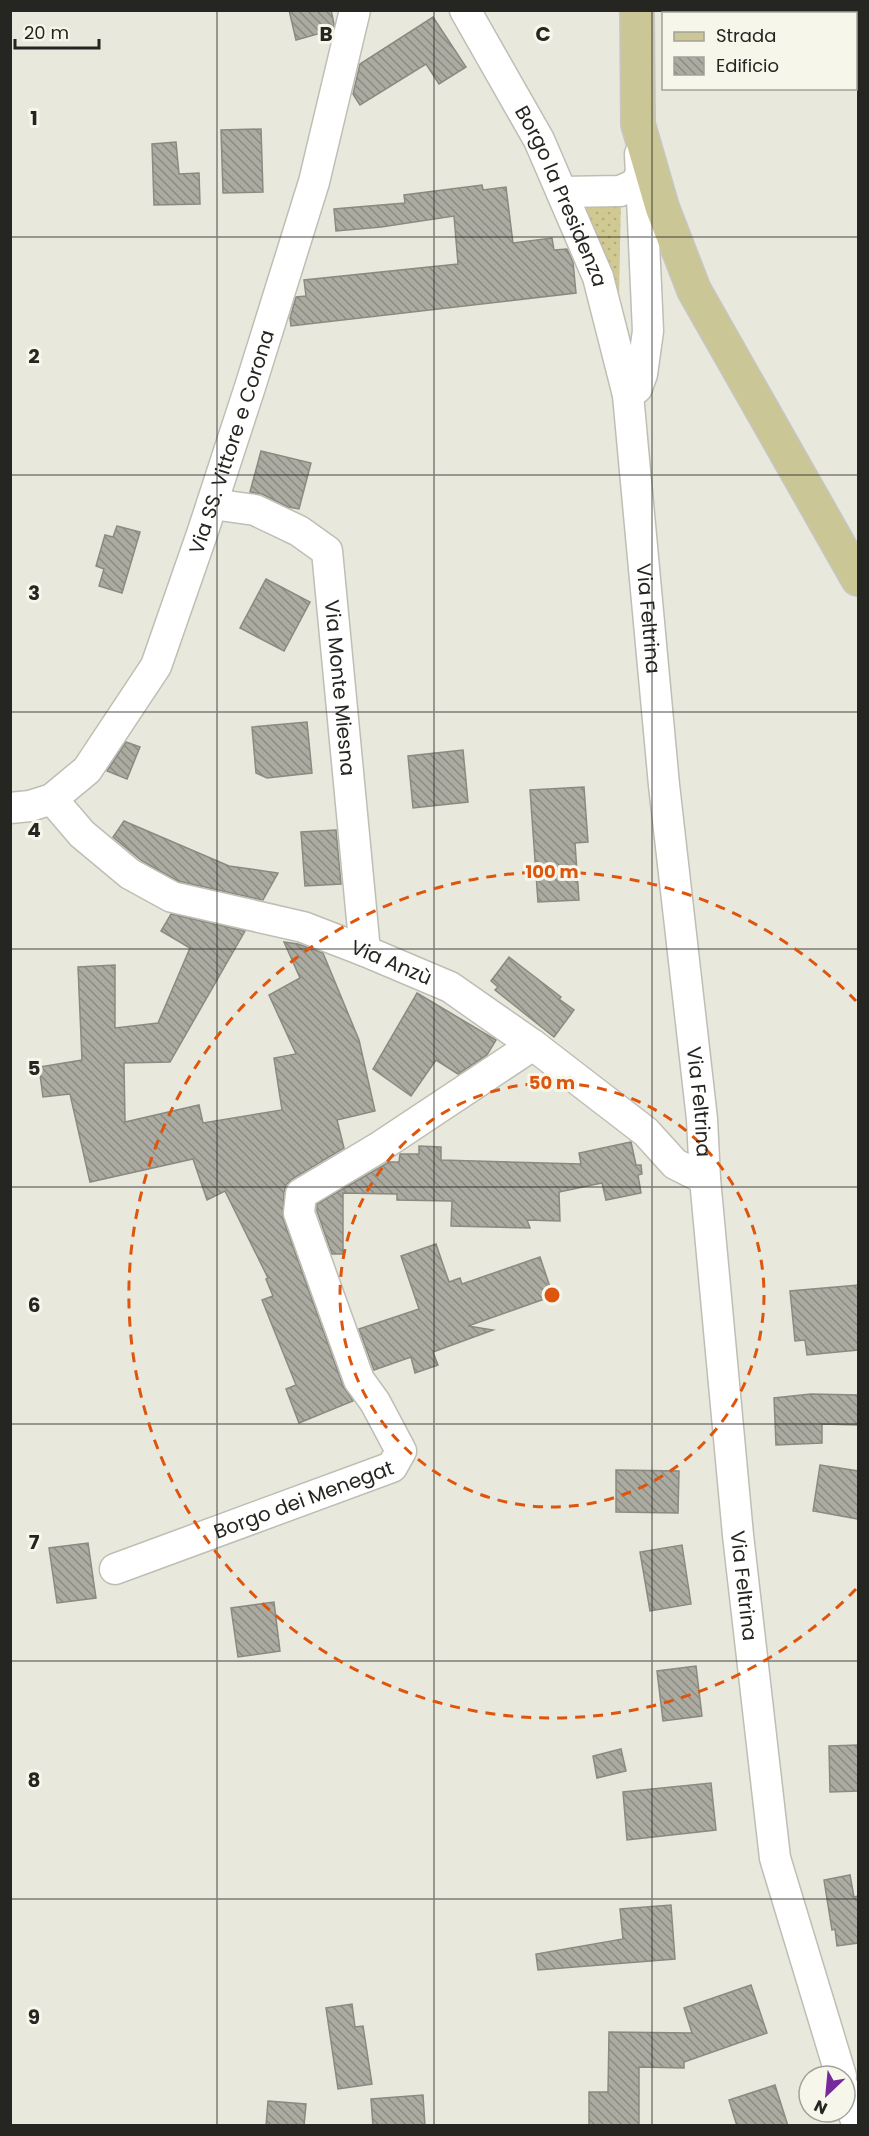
<svg xmlns="http://www.w3.org/2000/svg" width="869" height="2136" font-family="Poppins,sans-serif">
  <style>
    .grass { fill: url(#grass-dots) }
    .building { fill: url(#building-back-hatch); stroke: #8b8a80; stroke-width: 1.5 }
    .lines { fill: none; stroke-linecap: round; stroke-linejoin: round }
    .street-casing { stroke: #bfbeb4; stroke-width: 33 }
    .primary-casing { stroke: #c6c6c5; stroke-width: 36 }
    .street { stroke: #fff; stroke-width: 30 }
    .primary { stroke: #cbc696; stroke-width: 33 }
    .grid { fill: none; stroke: #252521; stroke-width: 1.5; stroke-opacity: 0.55 }
    .ring { fill: none; stroke: #de560d; stroke-width: 3; stroke-dasharray: 10 8 }
    .labels { text-anchor: middle; dominant-baseline: central; stroke-width: 6; stroke-linejoin: round; paint-order: stroke }
    .street-label { font-size: 20px; fill: #252521; stroke: #f7f6eb }
    .grid-label { font-size: 20px; text-anchor: middle; font-weight: bold; fill: #252521; stroke: #f7f6eb; stroke-width: 6; stroke-linejoin: round; paint-order: stroke }
    .centre { fill: #de560d; stroke: #f7f6eb; stroke-width: 3 }
    .ring-label { font-size: 18px; text-anchor: middle; font-weight: bold; fill: #de560d; stroke: #f7f6eb; stroke-width: 6; stroke-linejoin: round; paint-order: stroke }
  </style>
  <defs>
    <pattern id="grass-dots" width="8" height="8" patternUnits="userSpaceOnUse" patternTransform="scale(1.5)"><rect width="8" height="8" fill="#d0c991"/><path d="M2 2h.1M6 6h.1" fill="none" stroke="#b2ac7d" stroke-width="1.8" stroke-linecap="round"/></pattern>
    <pattern id="building-back-hatch" width="6" height="6" patternUnits="userSpaceOnUse" patternTransform="scale(1.5)"><rect width="6" height="6" fill="#acaba1"/><path d="M-1 5l2 2M0 0l6 6M5-1l2 2" fill="none" stroke="#8c8b83"/></pattern>
  </defs>
  <rect width="100%" height="100%" fill="#e9e8dd"/>
  <path class="grass" d="M621,197L619,299L582,209Z"/>
  <g class="building">
    <path d="M289,10H331L334,24L332,30L296,40Z"/>
    <path d="M433,17L466,67L439,84L426,64L360,105L353,94L360,64Z"/>
    <path d="M261,129L263,192L223,193L221,130Z"/>
    <path d="M176,142L179,174L199,173L200,204L154,205L152,144Z"/>
    <path d="M482,185L483,190L506,187L513,243L552,238L554,250L567,249L573,262L576,293L291,326L290,318L296,297L306,296L304,280L458,264L454,216L381,227L336,231L334,209L405,203L404,195Z"/>
    <path d="M261,451L311,463L299,509L288,507L262,494L250,492Z"/>
    <path d="M117,526L140,532L122,593L99,586L104,569L96,566L105,535L113,537Z"/>
    <path d="M266,579L310,602L284,651L240,628Z"/>
    <path d="M307,722L312,773L267,778L256,773L252,727Z"/>
    <path d="M126,742L140,747L127,779L107,771Z"/>
    <path d="M463,750L468,802L413,808L408,756Z"/>
    <path d="M584,787L588,842L575,843L579,900L538,902L530,790Z"/>
    <path d="M124,821L229,866L278,873L263,900L178,881L142,861L113,837Z"/>
    <path d="M336,830L341,884L305,886L301,832Z"/>
    <path d="M171,914L245,931L170,1062L124,1063L125,1122L199,1105L203,1123L282,1110L274,1058L296,1054L269,995L300,978L284,942L298,944L323,953L359,1040L375,1111L337,1120L344,1148L292,1179L286,1185L284,1192L283,1219L343,1386L353,1401L299,1423L286,1389L296,1385L262,1300L273,1296L266,1279L268,1278L225,1191L207,1200L193,1159L90,1182L70,1094L43,1097L39,1067L82,1060L78,967L115,965V1028L158,1023L190,948L161,931Z"/>
    <path d="M509,957L561,997L559,999L574,1010L554,1037L495,990L498,987L491,981Z"/>
    <path d="M417,993L496,1040L487,1055L458,1074L436,1060L411,1096L373,1069Z"/>
    <path d="M631,1142L636,1165H641L642,1174L638,1175L641,1193L606,1200L602,1183L559,1192L560,1221L527,1220L530,1228L451,1226L452,1201L397,1200V1194L343,1193V1254H332L317,1211V1204L389,1162H399L400,1154H419V1146L441,1147V1160L581,1164L579,1153Z"/>
    <path d="M436,1244L449,1282L460,1278L462,1284L540,1257L553,1296L468,1326L493,1330L433,1352L438,1365L415,1373L411,1357L374,1370L359,1329L419,1309L401,1256Z"/>
    <path d="M858,1285V1350L807,1355L805,1340L795,1341L790,1291Z"/>
    <path d="M811,1394L858,1395V1425L822,1424V1443L776,1445L774,1398Z"/>
    <path d="M820,1465L858,1471V1519L813,1511Z"/>
    <path d="M616,1470L679,1471L678,1513L616,1512Z"/>
    <path d="M88,1543L96,1598L57,1603L49,1548Z"/>
    <path d="M682,1545L691,1604L650,1611L640,1552Z"/>
    <path d="M274,1602L280,1651L238,1657L231,1608Z"/>
    <path d="M696,1666L702,1716L663,1721L657,1671Z"/>
    <path d="M858,1745V1791L830,1792L829,1746Z"/>
    <path d="M621,1749L626,1771L597,1778L593,1756Z"/>
    <path d="M711,1783L716,1830L627,1840L623,1792Z"/>
    <path d="M850,1875L854,1897L858,1896V1943L837,1946L835,1929L832,1930L824,1880Z"/>
    <path d="M671,1905L675,1959L538,1970L536,1954L623,1939L620,1909Z"/>
    <path d="M751,1985L767,2033L684,2062V2068L639,2067V2126H589V2092H608L609,2032L692,2033L684,2008Z"/>
    <path d="M352,2004L355,2027L363,2026L372,2084L338,2089L326,2008Z"/>
    <path d="M775,2085L788,2126H737L729,2100Z"/>
    <path d="M423,2095L425,2126H373L371,2099Z"/>
    <path d="M268,2101L306,2104L304,2126H266Z"/>
  </g>
  <g class="lines">
    <defs>
      <g id="street">
        <path id="s1" d="M465,10L539,140L598,277L628,395L664,785L702,1119L705,1179L738,1535L775,1858L841,2076"/>
        <path d="M562,192L620,191L634,185L641,175"/>
        <path d="M628,395L637,388L642,374L648,331L640,154"/>
        <path id="s2" d="M212,504L255,510L299,531L327,551L365,951"/>
        <path id="s3" d="M52,799L82,834L130,874L172,897L303,927L365,951L450,987L533,1045L646,1132L675,1164L705,1179"/>
        <path id="s4" d="M10,808L30,806L52,799L87,770L156,666L202,534L250,387L314,182L355,10"/>
        <path id="s5" d="M115,1569L392,1467L401,1451L375,1402L359,1380L299,1213L301,1194L378,1148L533,1045"/>
        <path d="M845,2090L858,2126"/>
      </g>
      <path id="primary" d="M637,10L638,124L662,207L694,290L858,579"/>
    </defs>
    <use href="#street" class="street-casing"/>
    <use href="#primary" class="primary-casing"/>
    <use href="#street" class="street"/>
    <use href="#primary" class="primary"/>
  </g>
  <path class="grid" d="M217,10V2126M434,10V2126M652,10V2126M10,237H858M10,475H858M10,712H858M10,949H858M10,1187H858M10,1424H858M10,1661H858M10,1899H858"/>
  <g class="ring">
    <circle cx="552" cy="1295" r="212"/>
    <path d="M856 1589A423 423 0 1 1 856 1001"/>
  </g>
  <g class="labels">
    <g class="street-label">
      <text stroke="none"><textPath href="#s1" startOffset="210">Borgo la Presidenza</textPath></text>
      <text stroke="none"><textPath href="#s4" startOffset="450">Via SS. Vittore e Corona</textPath></text>
      <text stroke="none"><textPath href="#s1" startOffset="645">Via Feltrina</textPath></text>
      <text stroke="none"><textPath href="#s2" startOffset="264">Via Monte Miesna</textPath></text>
      <text stroke="none"><textPath href="#s3" startOffset="386">Via Anzù</textPath></text>
      <text stroke="none"><textPath href="#s1" startOffset="1131">Via Feltrina</textPath></text>
      <text stroke="none"><textPath href="#s5" startOffset="201">Borgo dei Menegat</textPath></text>
      <text stroke="none"><textPath href="#s1" startOffset="1617">Via Feltrina</textPath></text>
    </g>
  </g>
  <g class="grid-label">
    <text x="326" y="41">B</text>
    <text x="543" y="41">C</text>
    <text x="34" y="125">1</text>
    <text x="34" y="363">2</text>
    <text x="34" y="600">3</text>
    <text x="34" y="837">4</text>
    <text x="34" y="1075">5</text>
    <text x="34" y="1312">6</text>
    <text x="34" y="1549">7</text>
    <text x="34" y="1787">8</text>
    <text x="34" y="2024">9</text>
  </g>
  <circle cx="552" cy="1295" r="9" class="centre"/>
  <g class="ring-label">
    <text x="552" y="878">100 m</text>
    <text x="552" y="1089">50 m</text>
  </g>
  <rect width="869" height="2136" fill="none" stroke="#252521" stroke-width="24"/>
  <rect x="662" y="12" width="195" height="78" fill="#f7f6eb" stroke="#a3a29a" stroke-width="1.5"/>
  <rect x="674" y="32" width="30" height="9" fill="#cbc696" stroke="#a3a29a" stroke-width="1.5"/>
  <text x="716" y="42" font-size="18" fill="#252521">Strada</text>
  <rect x="674" y="57" width="30" height="18" fill="url(#building-back-hatch)" stroke="#a3a29a" stroke-width="1.5"/>
  <text x="716" y="72" font-size="18" fill="#252521">Edificio</text>
  <g transform="translate(827 2094) rotate(206)"><circle r="28" fill="#f7f6eb" stroke="#a3a29a" stroke-width="1.5"/>
  <path d="M0-4.5L10 22L0 15L-10 22Z" fill="#76299b"/>
  <text y="-9" font-size="16" font-weight="bold" text-anchor="middle" fill="#252521">N</text>
  </g>
  <path d="M15 39v9h84v-9" fill="none" stroke="#252521" stroke-width="3"/>
  <text x="24" y="39" font-size="18" fill="#252521" stroke="#f7f6eb" stroke-width="4.5" paint-order="stroke">20 m</text>
</svg>
